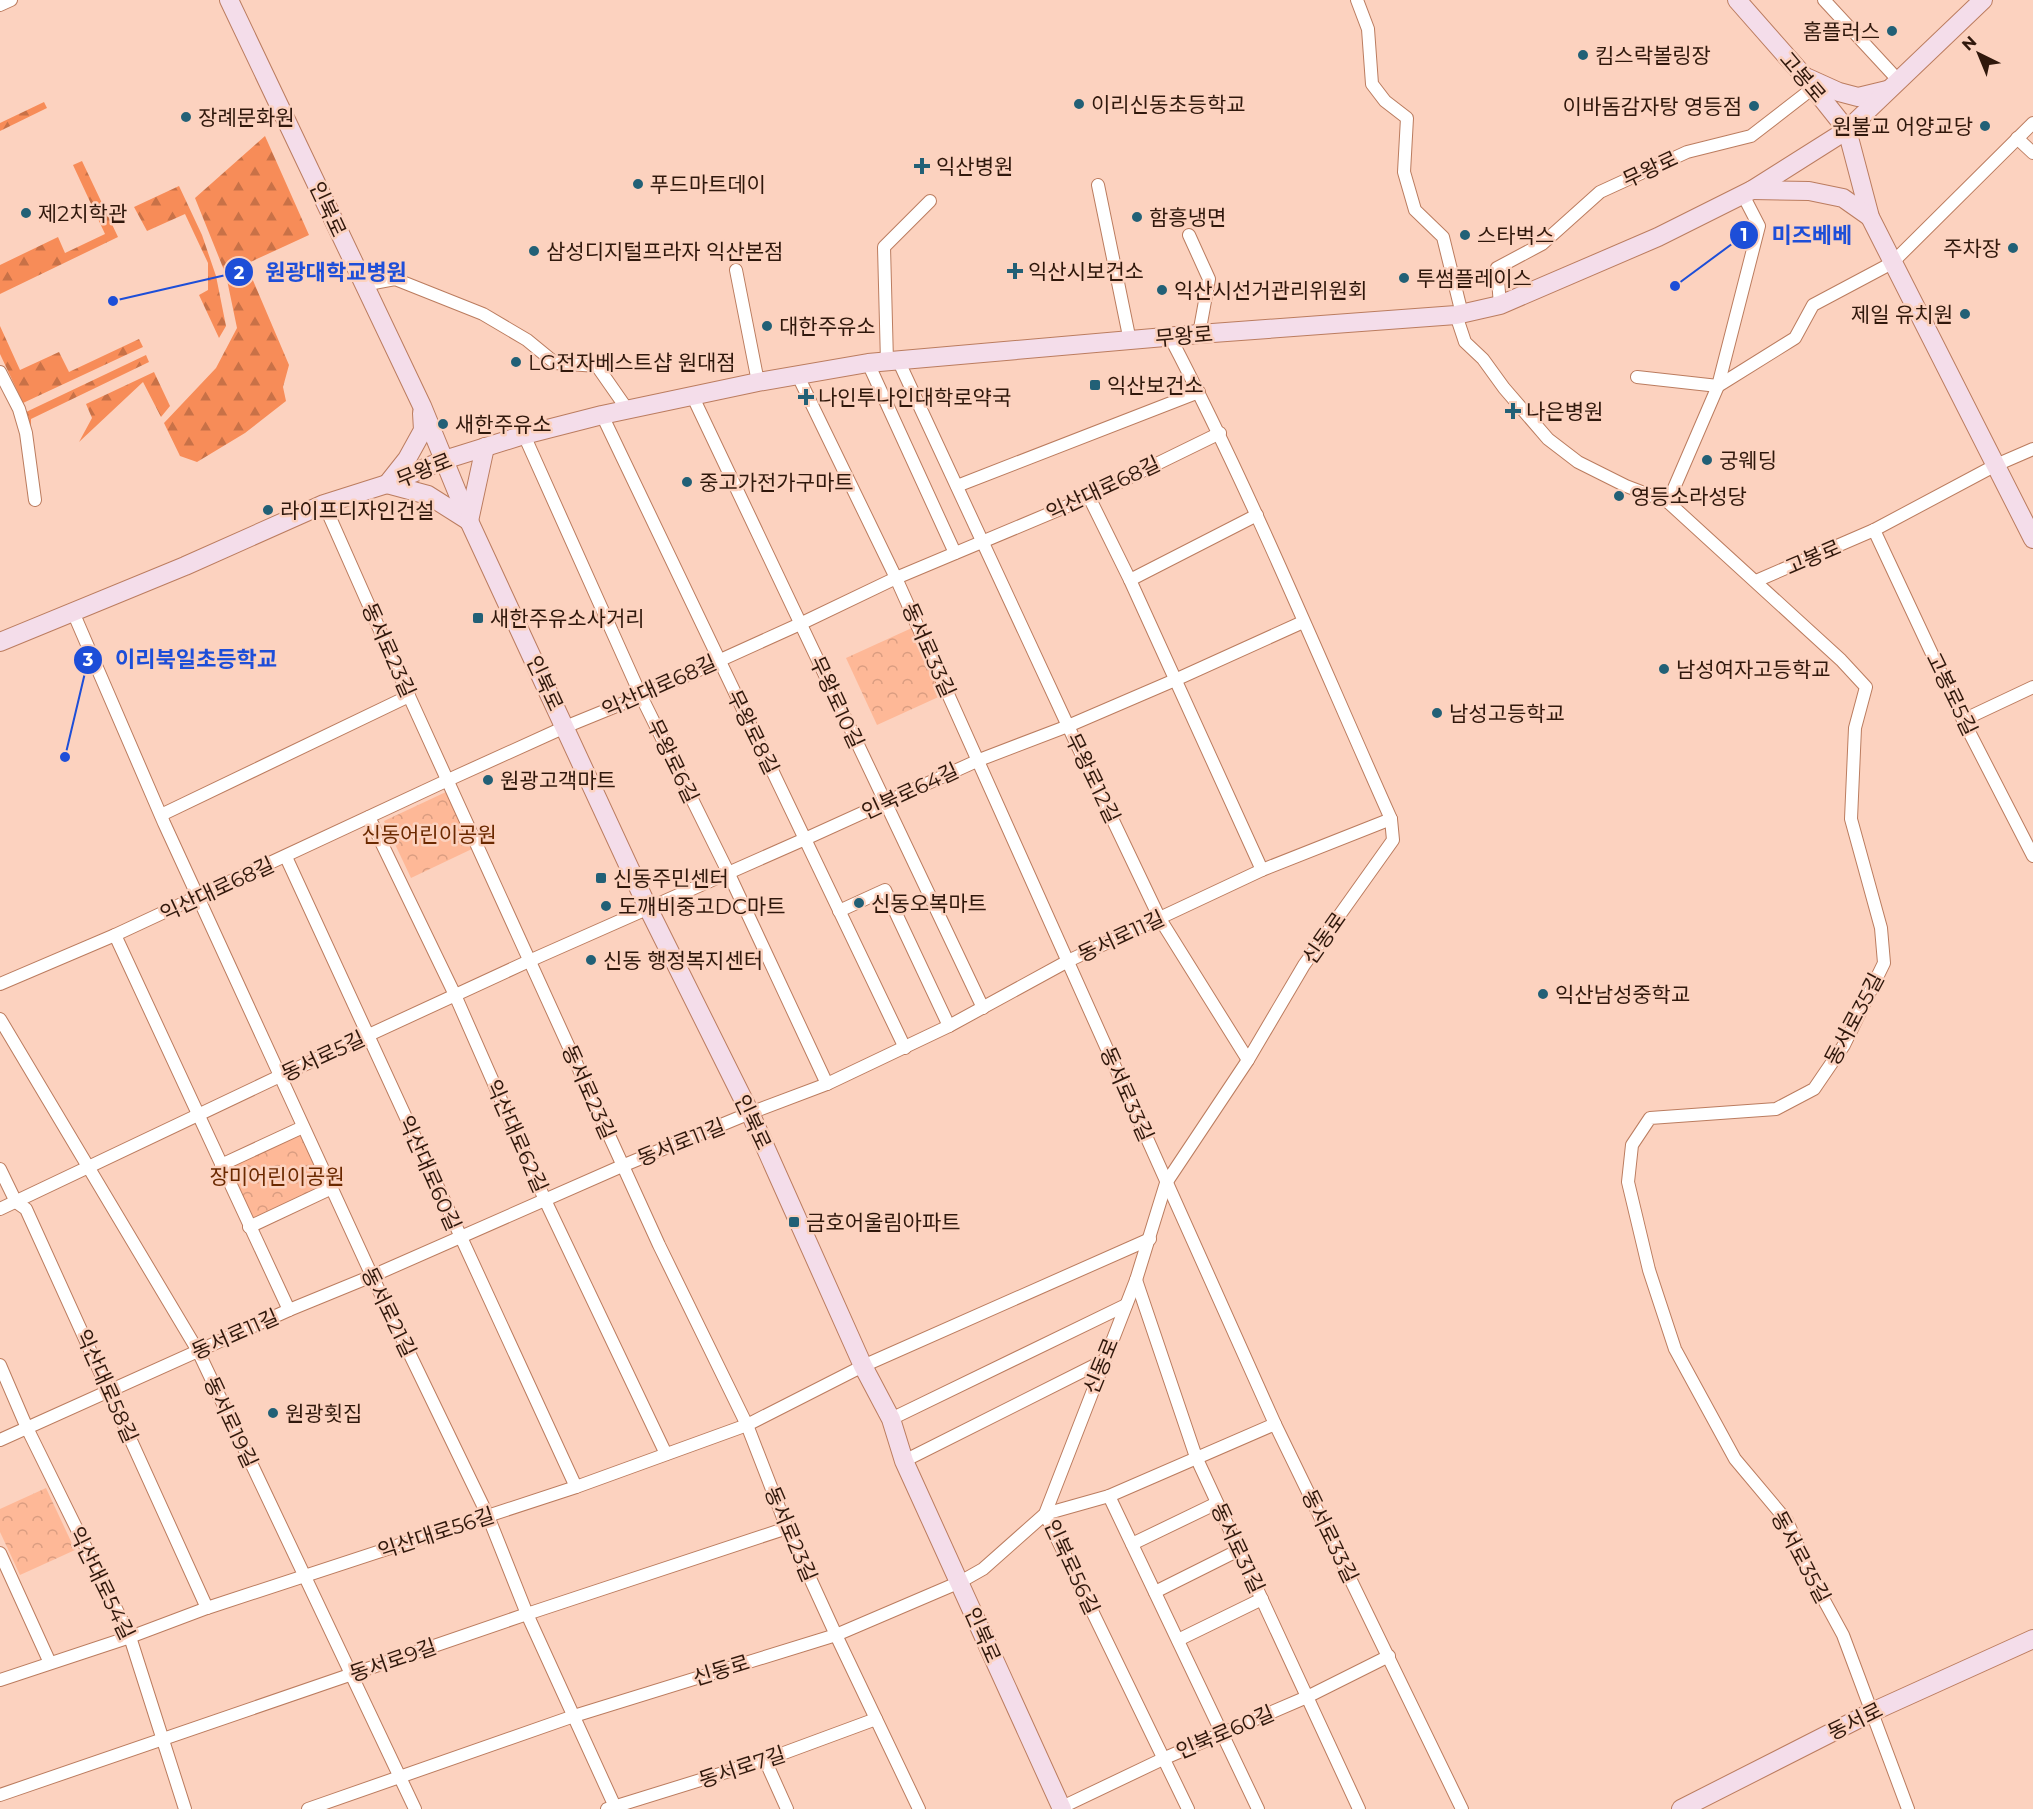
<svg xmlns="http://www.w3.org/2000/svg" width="2033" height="1809" font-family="Montserrat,'Noto Sans KR',sans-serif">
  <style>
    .forest { fill: url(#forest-firs) }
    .park { fill: url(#park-crowns) }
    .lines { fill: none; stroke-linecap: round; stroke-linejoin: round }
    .street-casing { stroke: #bb7c5f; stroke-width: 14 }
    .secondary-casing { stroke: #bb7c5f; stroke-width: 20 }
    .street { stroke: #fff; stroke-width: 12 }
    .secondary { stroke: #f4ddea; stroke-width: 18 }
    .poi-dot { fill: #226076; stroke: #fcd2bf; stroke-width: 2 }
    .labels { text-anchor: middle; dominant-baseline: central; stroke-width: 5; stroke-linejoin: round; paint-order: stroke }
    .poi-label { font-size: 21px; fill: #30180c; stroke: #fcd2bf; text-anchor: start }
    .street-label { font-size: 21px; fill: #30180c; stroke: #fcd2bf }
    .park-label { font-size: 21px; fill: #6b2900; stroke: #fcd2bf }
    .leader { fill: none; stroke: #1d4ed8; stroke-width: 2 }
    .callout-dot { fill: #1d4ed8; stroke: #fcd2bf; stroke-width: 2 }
    .mark-label { font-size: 18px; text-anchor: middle; font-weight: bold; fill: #fff }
    .callout-label { font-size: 22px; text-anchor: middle; font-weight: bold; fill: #1d4ed8; stroke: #fcd2bf; stroke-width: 5; stroke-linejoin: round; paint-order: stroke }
  </style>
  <defs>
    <pattern id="forest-firs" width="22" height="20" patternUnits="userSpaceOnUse" patternTransform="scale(1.5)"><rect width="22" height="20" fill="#f78c58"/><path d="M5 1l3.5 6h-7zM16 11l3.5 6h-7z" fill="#c87147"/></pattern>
    <pattern id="park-crowns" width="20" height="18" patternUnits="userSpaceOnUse" patternTransform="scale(1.5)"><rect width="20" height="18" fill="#feb897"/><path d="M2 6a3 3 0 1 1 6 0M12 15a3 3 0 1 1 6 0" fill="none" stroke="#da9d81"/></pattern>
  </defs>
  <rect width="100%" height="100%" fill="#fcd2bf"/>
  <g class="forest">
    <path d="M44,102L47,108L0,131V123Z"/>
    <path d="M265,136L309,235L246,264L289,365L283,387L286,401L245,433L197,462L180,456L164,423L216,368L237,328L226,275L195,198Z"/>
    <path d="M82,161L118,237L0,294V265L58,237L65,253L105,234L73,165Z"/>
    <path d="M179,186L202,235L216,276L226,326L219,338L199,295L208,290V263L185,214L147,231L134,207Z"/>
    <path d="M0,326L20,370L59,352L69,372L139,339L143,347L23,403L0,354Z"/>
    <path d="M146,355L149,362L31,419V428L24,413Z"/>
    <path d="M154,372L170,406L161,417L143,382L79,442L92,418L86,404Z"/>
  </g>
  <g class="park">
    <path d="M914,627L945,694L877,725L846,658Z"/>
    <path d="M448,791L474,848L411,878L384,821Z"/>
    <path d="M302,1131L327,1186L251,1221L226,1166Z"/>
    <path d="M46,1488L75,1550L20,1575L0,1532V1509Z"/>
  </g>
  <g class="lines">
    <defs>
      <g id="street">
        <path d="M1357,0L1368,29L1372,84L1385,101L1407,118L1404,172L1415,210L1443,237L1462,314"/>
        <path d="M1824,0L1899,81"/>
        <path d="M0,5L11,0"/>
        <path d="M2017,138L2033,153"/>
        <path d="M1098,185L1130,341"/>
        <path d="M1189,235L1209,279L1199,334"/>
        <path d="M736,270L758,382"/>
        <path d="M363,285L395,279L483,314L527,340L555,363L597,366L627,409"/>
        <path d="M1500,305L1497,268L1542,244L1600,192L1687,152L1751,136L1813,88"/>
        <path d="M1456,315L1465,342L1483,359L1504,388L1548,439L1578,462L1626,486L1668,502L1841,660L1866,687L1855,728L1851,819L1881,928L1884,963L1844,1045L1814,1089L1776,1109L1650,1118L1632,1145L1628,1182L1649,1270L1675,1349L1735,1459L1787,1521L1813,1580L1843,1635L1908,1809"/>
        <path d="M887,362L884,247L930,201"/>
        <path d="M899,362L1068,726L1160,919L1248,1060"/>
        <path d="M868,363L955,553"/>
        <path d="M0,372L19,409L26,433L35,500"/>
        <path d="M798,376L896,578L1275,1424L1462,1809"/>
        <path d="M1637,377L1718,386L1795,338L1813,305L1892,263L2033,123"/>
        <path d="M692,395L983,1008"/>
        <path d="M602,415L905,1048"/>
        <path d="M524,435L641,696L728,872L827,1084"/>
        <path d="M957,486L1199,392"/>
        <path d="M1089,497L1130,580L1262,870"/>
        <path d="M1668,502L1718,386L1759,226L1743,195"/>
        <path d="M324,504L409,696L659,1245L747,1425L787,1528L836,1635L919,1809"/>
        <path d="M1874,530L1963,720L2033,856"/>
        <path d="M1130,580L1257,515"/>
        <path d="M1756,581L1874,530L1996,465L2033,449"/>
        <path d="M73,612L164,823L372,1276L488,1516L527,1614L616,1809"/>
        <path d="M1963,720L2033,687"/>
        <path d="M161,815L409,696"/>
        <path d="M369,817L455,995L545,1200L666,1454"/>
        <path d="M286,857L576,1487"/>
        <path d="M839,911L885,890L949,1026"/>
        <path d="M115,935L289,1310"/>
        <path d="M0,984L115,935L448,780L565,727L641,696L800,624L896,578L1089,497L1220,433"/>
        <path d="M0,1019L198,1351L415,1809"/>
        <path d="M221,1165L303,1127"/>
        <path d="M0,1169L16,1202L26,1209L207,1608"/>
        <path d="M0,1209L280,1076L529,961L805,839L979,760L1068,726L1175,680L1303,622"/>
        <path d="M249,1227L332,1188"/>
        <path d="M1136,1280L1196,1457L1359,1809"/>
        <path d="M0,1365L27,1428L130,1637L185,1809"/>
        <path d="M891,1419L1126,1305"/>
        <path d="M0,1440L289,1310L372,1276L622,1166L750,1113L827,1084L949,1026L1068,961L1262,870L1391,819"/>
        <path d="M904,1461L1103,1361"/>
        <path d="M1109,1496L1258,1809"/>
        <path d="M1132,1544L1217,1503"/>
        <path d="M0,1553L50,1663"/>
        <path d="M1155,1592L1239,1550"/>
        <path d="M1178,1640L1262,1599"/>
        <path d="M0,1680L130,1637L207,1608L576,1487L747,1425L863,1366L1150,1239"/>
        <path d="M765,1760L787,1809"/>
        <path d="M0,1795L527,1614L787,1528"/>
        <path d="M308,1809L574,1716L836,1635L960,1582L983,1569L1045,1514L1136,1280L1166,1183L1248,1060L1304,965L1393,840L1391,819C1319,658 1252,494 1170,337"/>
        <path d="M607,1809L765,1760L876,1719"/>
        <path d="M1058,1809L1165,1758L1307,1697L1389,1656"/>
        <path d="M1188,1809L1045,1514L1109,1496L1275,1424"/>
      </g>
      <g id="secondary">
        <path d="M229,0L422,406L469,521L648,908L750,1113L863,1366L891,1419L904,1461L1062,1809"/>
        <path d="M1737,0L1804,76L1847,130L1870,217L2033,539"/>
        <path d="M1808,78L1839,92L1858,97L1887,90"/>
        <path d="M1752,190L1809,191L1843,198L1870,217"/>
        <path d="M388,483L407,459L423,430L422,413"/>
        <path d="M387,484L428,495L469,521"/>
        <path d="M469,521L485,447"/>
        <path d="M0,642L185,566L324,504L387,484L444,460L524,435L602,415L758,382L868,363L1199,334L1456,315L1500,305L1658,237L1752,190L1847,130L1983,0"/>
        <path d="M1681,1809L1872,1712L2033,1639"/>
      </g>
    </defs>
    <use href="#street" class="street-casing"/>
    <use href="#secondary" class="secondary-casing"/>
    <use href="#street" class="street"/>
    <use href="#secondary" class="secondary"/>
  </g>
  <g class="poi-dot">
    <circle cx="1892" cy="31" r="6"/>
    <circle cx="1583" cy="55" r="6"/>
    <circle cx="1079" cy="104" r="6"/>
    <circle cx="1754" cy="106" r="6"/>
    <circle cx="186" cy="117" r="6"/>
    <circle cx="1985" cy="126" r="6"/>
    <path d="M919 157h6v6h6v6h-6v6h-6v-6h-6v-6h6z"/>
    <circle cx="638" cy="184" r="6"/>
    <circle cx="26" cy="213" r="6"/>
    <circle cx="1137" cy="217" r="6"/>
    <circle cx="1465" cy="235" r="6"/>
    <circle cx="2013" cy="248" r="6"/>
    <circle cx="534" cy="251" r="6"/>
    <path d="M1012 262h6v6h6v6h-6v6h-6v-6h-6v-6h6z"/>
    <circle cx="1404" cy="278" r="6"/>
    <circle cx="1162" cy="290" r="6"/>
    <circle cx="1965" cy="314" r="6"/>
    <circle cx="767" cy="326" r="6"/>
    <circle cx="516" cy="362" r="6"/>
    <rect x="1089" y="379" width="12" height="12" rx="3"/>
    <path d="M803 388h6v6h6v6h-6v6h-6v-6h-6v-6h6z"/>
    <path d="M1510 402h6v6h6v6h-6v6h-6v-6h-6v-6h6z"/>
    <circle cx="443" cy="424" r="6"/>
    <circle cx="1707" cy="460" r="6"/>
    <circle cx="687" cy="482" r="6"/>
    <circle cx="1619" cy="496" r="6"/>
    <circle cx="268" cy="510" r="6"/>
    <rect x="472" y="612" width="12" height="12" rx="3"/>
    <circle cx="1664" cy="669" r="6"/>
    <circle cx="1437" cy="713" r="6"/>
    <circle cx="488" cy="780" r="6"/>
    <rect x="595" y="872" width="12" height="12" rx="3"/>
    <circle cx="859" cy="903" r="6"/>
    <circle cx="606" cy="906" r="6"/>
    <circle cx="591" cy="960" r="6"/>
    <circle cx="1543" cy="994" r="6"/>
    <rect x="788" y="1216" width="12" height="12" rx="3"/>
    <circle cx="273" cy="1413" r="6"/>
  </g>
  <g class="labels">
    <g class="poi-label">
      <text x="1880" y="31" text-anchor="end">홈플러스</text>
      <text x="1595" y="55">킴스락볼링장</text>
      <text x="1091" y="104">이리신동초등학교</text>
      <text x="1742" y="106" text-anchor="end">이바돔감자탕 영등점</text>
      <text x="198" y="117">장례문화원</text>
      <text x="1973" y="126" text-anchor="end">원불교 어양교당</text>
      <text x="936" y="166">익산병원</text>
      <text x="650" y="184">푸드마트데이</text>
      <text x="38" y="213">제2치학관</text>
      <text x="1149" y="217">함흥냉면</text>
      <text x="1477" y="235">스타벅스</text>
      <text x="2001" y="248" text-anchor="end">주차장</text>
      <text x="546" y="251">삼성디지털프라자 익산본점</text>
      <text x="1028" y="271">익산시보건소</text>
      <text x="1416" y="278">투썸플레이스</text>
      <text x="1174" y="290">익산시선거관리위원회</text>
      <text x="1953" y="314" text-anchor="end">제일 유치원</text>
      <text x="779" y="326">대한주유소</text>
      <text x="528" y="362">LG전자베스트샵 원대점</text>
      <text x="1107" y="385">익산보건소</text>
      <text x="818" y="397">나인투나인대학로약국</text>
      <text x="1526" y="411">나은병원</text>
      <text x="455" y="424">새한주유소</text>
      <text x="1719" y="460">궁웨딩</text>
      <text x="699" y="482">중고가전가구마트</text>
      <text x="1631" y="496">영등소라성당</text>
      <text x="280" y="510">라이프디자인건설</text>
      <text x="490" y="618">새한주유소사거리</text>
      <text x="1676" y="669">남성여자고등학교</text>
      <text x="1449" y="713">남성고등학교</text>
      <text x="500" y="780">원광고객마트</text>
      <text x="613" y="878">신동주민센터</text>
      <text x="871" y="903">신동오복마트</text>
      <text x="618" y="906">도깨비중고DC마트</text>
      <text x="603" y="960">신동 행정복지센터</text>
      <text x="1555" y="994">익산남성중학교</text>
      <text x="806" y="1222">금호어울림아파트</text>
      <text x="285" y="1413">원광횟집</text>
    </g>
    <g class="street-label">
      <text transform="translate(1803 77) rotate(50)">고봉로</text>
      <text transform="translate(1650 169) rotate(-25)">무왕로</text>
      <text transform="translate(328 209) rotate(65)">인북로</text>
      <text transform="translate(1184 336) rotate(-5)">무왕로</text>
      <text transform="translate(424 470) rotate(-22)">무왕로</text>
      <text transform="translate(1103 488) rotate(-25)">익산대로68길</text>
      <text transform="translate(1813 557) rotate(-23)">고봉로</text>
      <text transform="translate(389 650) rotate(66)">동서로23길</text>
      <text transform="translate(929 650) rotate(66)">동서로33길</text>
      <text transform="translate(545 683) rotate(65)">인북로</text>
      <text transform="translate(659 686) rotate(-24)">익산대로68길</text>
      <text transform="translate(1952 694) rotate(64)">고봉로5길</text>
      <text transform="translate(837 702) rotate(65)">무왕로10길</text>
      <text transform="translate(753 732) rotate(64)">무왕로8길</text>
      <text transform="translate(673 761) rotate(64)">무왕로6길</text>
      <text transform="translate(1093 778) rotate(64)">무왕로12길</text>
      <text transform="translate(910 791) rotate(-25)">인북로64길</text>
      <text transform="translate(217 889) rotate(-25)">익산대로68길</text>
      <text transform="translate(1121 936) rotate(-25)">동서로11길</text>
      <text transform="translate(1324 938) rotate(-55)">신동로</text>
      <text transform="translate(1854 1019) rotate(-62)">동서로35길</text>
      <text transform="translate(323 1056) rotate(-25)">동서로5길</text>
      <text transform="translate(589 1092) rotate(66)">동서로23길</text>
      <text transform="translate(1127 1094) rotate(66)">동서로33길</text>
      <text transform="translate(753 1122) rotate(65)">인북로</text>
      <text transform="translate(517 1136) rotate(66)">익산대로62길</text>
      <text transform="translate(681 1142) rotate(-22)">동서로11길</text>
      <text transform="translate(430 1173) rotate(66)">익산대로60길</text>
      <text transform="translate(389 1312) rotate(64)">동서로21길</text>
      <text transform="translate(235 1334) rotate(-24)">동서로11길</text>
      <text transform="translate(1101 1366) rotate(-68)">신동로</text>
      <text transform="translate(107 1386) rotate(66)">익산대로58길</text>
      <text transform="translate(231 1422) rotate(65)">동서로19길</text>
      <text transform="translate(436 1533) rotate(-18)">익산대로56길</text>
      <text transform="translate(791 1534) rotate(67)">동서로23길</text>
      <text transform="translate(1330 1536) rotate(64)">동서로33길</text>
      <text transform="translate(1238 1548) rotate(65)">동서로31길</text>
      <text transform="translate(1801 1557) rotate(62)">동서로35길</text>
      <text transform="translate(1072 1567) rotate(65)">인북로56길</text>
      <text transform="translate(102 1583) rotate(64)">익산대로54길</text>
      <text transform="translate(983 1635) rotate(66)">인북로</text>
      <text transform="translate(393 1660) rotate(-19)">동서로9길</text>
      <text transform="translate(721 1670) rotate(-17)">신동로</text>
      <text transform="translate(1855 1721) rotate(-26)">동서로</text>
      <text transform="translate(1225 1732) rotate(-23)">인북로60길</text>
      <text transform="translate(742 1767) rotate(-18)">동서로7길</text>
    </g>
    <g class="park-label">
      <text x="429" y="834">신동어린이공원</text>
      <text x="277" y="1176">장미어린이공원</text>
    </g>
  </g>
  <path class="leader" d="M1675 286L1744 235M113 301L239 272M65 757L88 660"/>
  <g class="callout-dot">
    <circle cx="1675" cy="286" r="6"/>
    <circle cx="113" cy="301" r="6"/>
    <circle cx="65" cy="757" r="6"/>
    <circle cx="1744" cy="235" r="15"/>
    <circle cx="239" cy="272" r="15"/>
    <circle cx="88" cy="660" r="15"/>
  </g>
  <g class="mark-label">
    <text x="1744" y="241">1</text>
    <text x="239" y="279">2</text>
    <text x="88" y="666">3</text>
  </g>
  <g class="callout-label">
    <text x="1812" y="243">미즈베베</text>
    <text x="336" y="280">원광대학교병원</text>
    <text x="196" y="667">이리북일초등학교</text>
  </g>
  <g transform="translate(1979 54) rotate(317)" stroke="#fcd2bf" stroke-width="4.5" paint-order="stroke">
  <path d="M0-4.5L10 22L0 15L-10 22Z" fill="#30180c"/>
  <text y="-9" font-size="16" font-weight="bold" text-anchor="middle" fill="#30180c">N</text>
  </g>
</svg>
